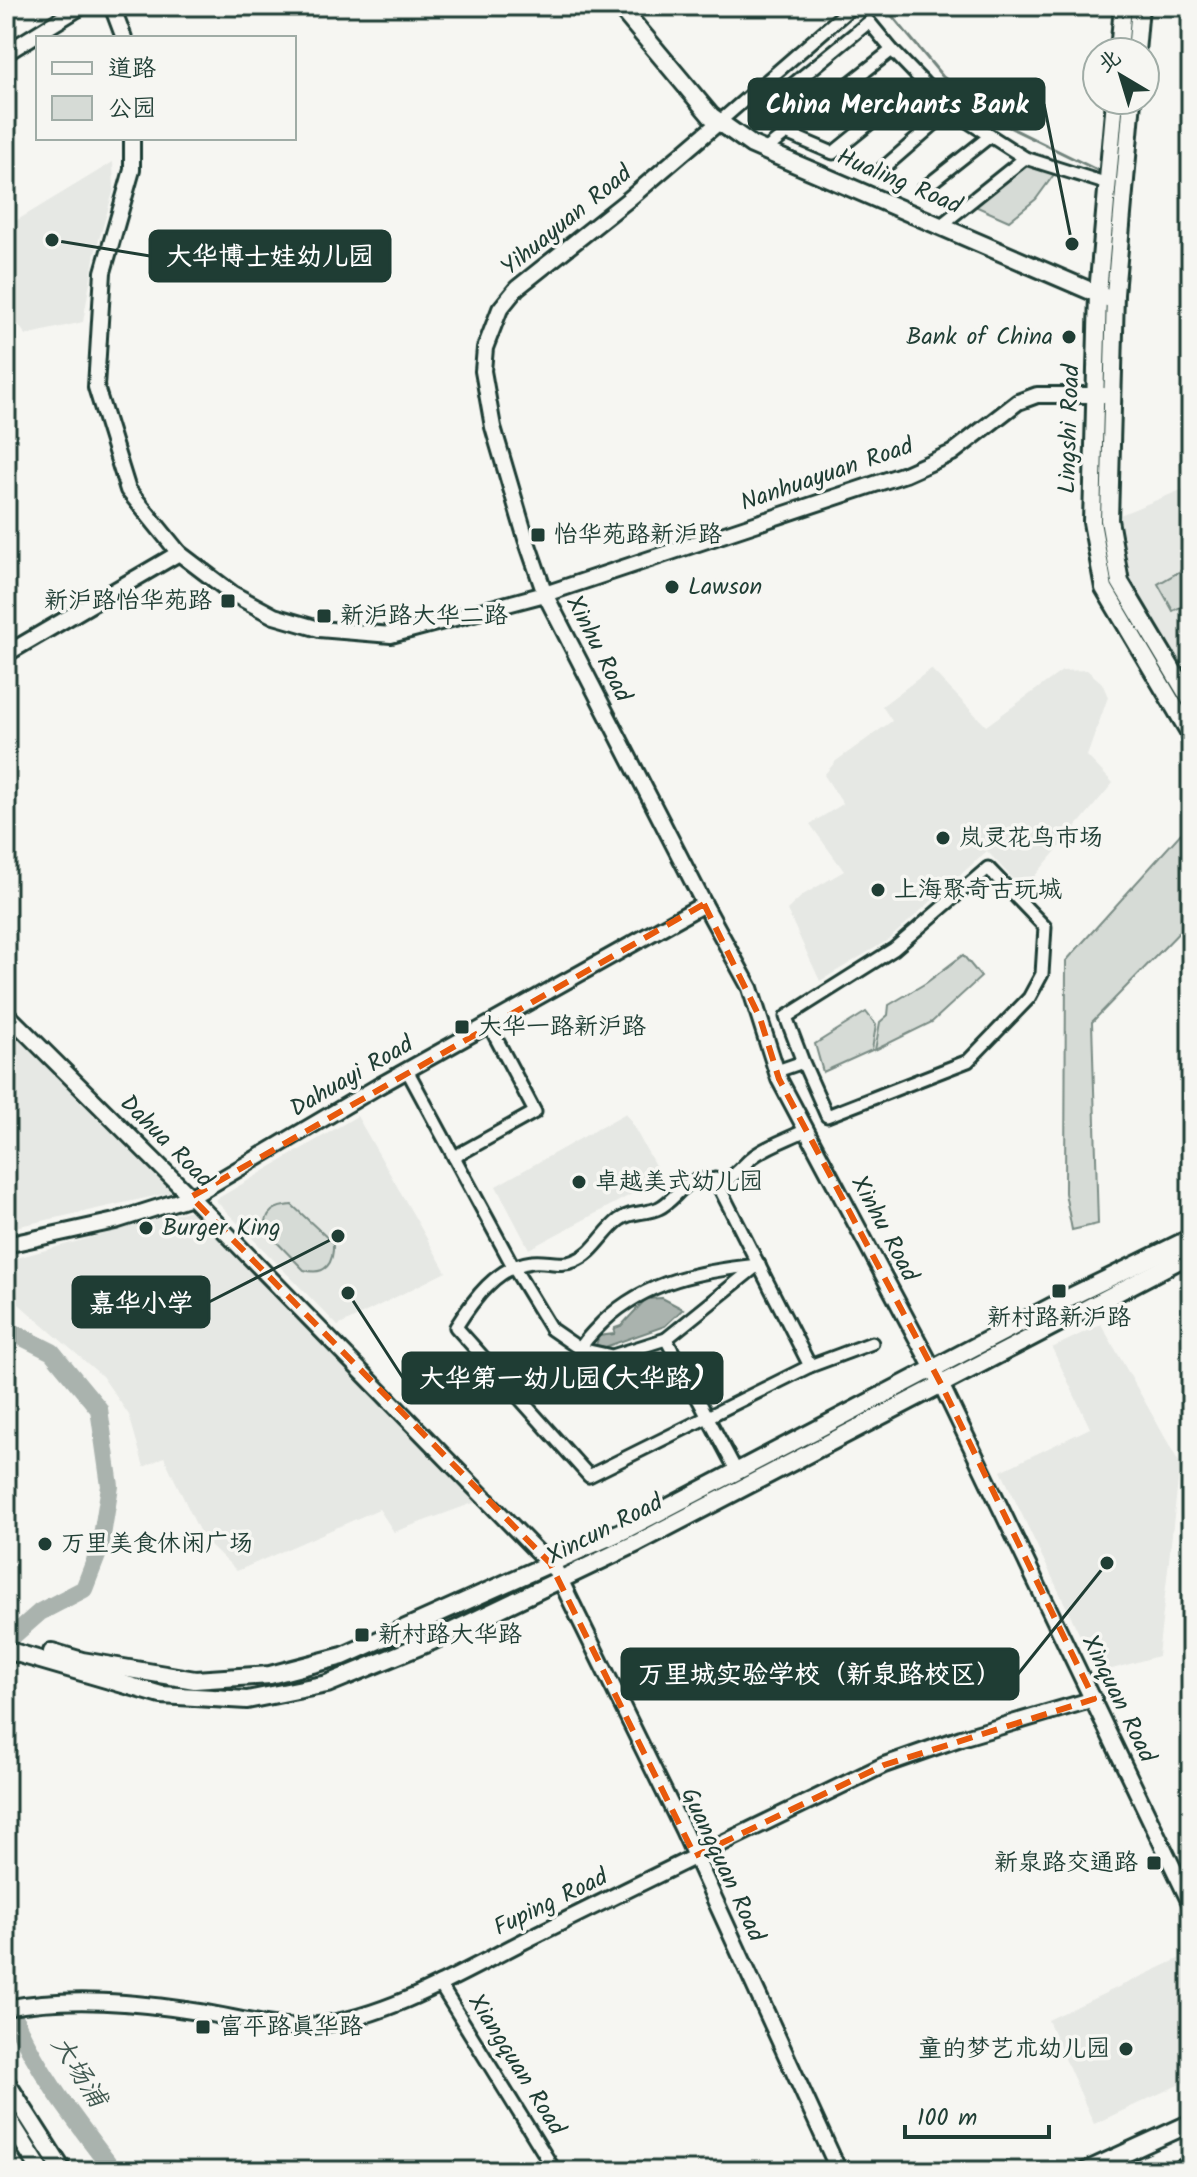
<svg xmlns="http://www.w3.org/2000/svg" width="1197" height="2177" font-family="Kalam,'LXGW WenKai TC',sans-serif">
  <style>
    .built { fill: #e6e8e4 }
    .green { fill: #d6dbd6; stroke: #7a8c85; stroke-width: 2 }
    .water { fill: #aab3ae; stroke: #72847d; stroke-width: 2 }
    .lines { fill: none; stroke-linecap: round; stroke-linejoin: round }
    .stream { stroke: #72847d; stroke-width: 3 }
    .river { stroke: #aab3ae; stroke-width: 18 }
    .minor-casing { stroke: #1f3d34; stroke-width: 17 }
    .tertiary-casing { stroke: #1f3d34; stroke-width: 20 }
    .secondary-casing { stroke: #1f3d34; stroke-width: 22 }
    .minor { stroke: #f6f6f2; stroke-width: 11 }
    .tertiary { stroke: #f6f6f2; stroke-width: 14 }
    .secondary { stroke: #f6f6f2; stroke-width: 16 }
    .rail { stroke: #1f3d34; stroke-width: 3 }
    .marked { fill: none; stroke: #e8590c; stroke-width: 6; stroke-dasharray: 16 10; stroke-linejoin: round }
    .poi-dot { fill: #1f3d34; stroke: #f6f6f2; stroke-width: 3 }
    .labels { text-anchor: middle; dominant-baseline: central; stroke-width: 7; stroke-linejoin: round; paint-order: stroke }
    .street-label { font-size: 24px; fill: #1f3d34; stroke: #f6f6f2 }
    .poi-label { font-size: 24px; fill: #1f3d34; stroke: #f6f6f2; text-anchor: start }
    .water-label { font-size: 26px; font-style: italic; fill: #425a52; stroke: #f6f6f2 }
    .leader { fill: none; stroke: #1f3d34; stroke-width: 3 }
    .callout-dot { fill: #1f3d34; stroke: #f6f6f2; stroke-width: 3 }
    .callout { fill: #1f3d34; stroke: #1f3d34; stroke-width: 3 }
    .callout-label { font-size: 26px; text-anchor: middle; font-weight: bold; fill: #fff }
  </style>
  <rect width="100%" height="100%" fill="#f6f6f2"/>
  <filter id="ink" filterUnits="userSpaceOnUse"><feTurbulence type="fractalNoise" baseFrequency=".0125" numOctaves="2"/><feDisplacementMap in="SourceGraphic" scale="16" xChannelSelector="R" yChannelSelector="G"/><feConvolveMatrix kernelMatrix="1 2 1 2 8 2 1 2 1" color-interpolation-filters="sRGB"/></filter>
  <g filter="url(#ink)">
    <g class="built">
      <path d="M113,162L114,189L95,253L83,322L26,335L6,308V227Z"/>
      <path d="M1191,486V690L1126,580L1115,517Z"/>
      <path d="M931,669L986,726L1062,671L1087,670L1102,683L1108,697L1087,756L1113,783L1023,890L987,851L888,940L820,981L787,910L803,895L844,871L810,824L843,804L824,775L836,761L892,721L882,706Z"/>
      <path d="M6,1027L173,1192L6,1229Z"/>
      <path d="M626,1113L662,1178L529,1249L496,1186Z"/>
      <path d="M357,1116L446,1272L338,1326L215,1200Z"/>
      <path d="M191,1210L331,1353L476,1502L394,1532L379,1509L237,1571L202,1537L164,1457L144,1467L129,1415L102,1376L6,1293V1261Z"/>
      <path d="M1101,1324L1180,1464L1158,1656L1098,1673L1001,1471L1090,1428L1052,1348Z"/>
      <path d="M1189,1954L1191,1959V2079L1094,2124L1048,2020Z"/>
    </g>
    <g class="green">
      <path d="M1027,164L1055,173L1036,199L1009,221L975,206Z"/>
      <path d="M1191,565V601L1173,611L1158,584Z"/>
      <path d="M1191,822V920L1092,1022L1098,1224L1072,1230L1065,1193L1066,961Z"/>
      <path d="M963,955L981,977L932,1022L875,1050L880,1022L888,1015L889,1005L926,983Z"/>
      <path d="M866,1012L876,1025L872,1050L823,1072L815,1044Z"/>
      <path d="M292,1205L333,1243C334,1263 326,1276 304,1270L265,1230C265,1211 275,1206 292,1205Z"/>
    </g>
    <path class="water" d="M662,1298L683,1309L665,1326L605,1347L596,1345L599,1336L614,1334L615,1328L621,1326L646,1299Z"/>
    <g class="lines">
      <path class="stream" d="M884,6L943,77L1005,125L1103,173"/>
      <g class="river">
        <path d="M6,1329L52,1352L99,1409L110,1486L100,1548L84,1589L40,1612L6,1642"/>
        <path d="M6,1998C29,2061 73,2118 114,2171"/>
      </g>
      <defs>
        <g id="minor">
          <path d="M892,50L869,22L757,114L786,133L833,153L922,81"/>
          <path d="M718,123L853,6"/>
          <path d="M765,150L892,50L950,110L1025,158L1108,184"/>
          <path d="M880,171L950,110"/>
          <path d="M923,189L990,136"/>
          <path d="M940,226L1025,158"/>
          <path d="M407,1070L514,1268L551,1329L580,1349L612,1356L666,1339L759,1264"/>
          <path d="M777,1071L803,1062L827,1116L968,1061L1029,998L1042,974L1045,927L988,868L894,949L786,1017L803,1062"/>
          <path d="M454,1157L535,1112L489,1025"/>
          <path d="M715,1179L810,1366L589,1476L456,1327C473,1300 497,1266 532,1262C546,1260 560,1267 574,1261C594,1254 603,1232 619,1220C631,1211 647,1214 659,1208C672,1202 680,1187 692,1182C703,1177 718,1182 729,1178C739,1173 747,1160 757,1154C772,1144 790,1138 806,1130"/>
          <path d="M666,1339L737,1472"/>
          <path d="M580,1349C586,1338 595,1330 604,1321C647,1280 702,1271 758,1265"/>
          <path d="M810,1366L872,1343"/>
          <path d="M439,1983L555,2171"/>
        </g>
        <g id="tertiary">
          <path d="M112,6L124,38"/>
          <path d="M6,53L82,6"/>
          <path d="M718,123L629,199L517,288L500,309L485,348L483,371L493,427L526,539L545,594L702,900L750,988L779,1079L941,1384L1191,1905"/>
          <path d="M132,138V170L103,272L96,387L128,490L179,553L233,594L274,616L319,629L391,635L545,594L905,474L952,453L1018,402L1037,395H1104"/>
          <path d="M6,654L179,553"/>
          <path d="M6,1013L191,1197L556,1571L683,1830L839,2171"/>
          <path d="M6,1245L115,1221L191,1197L377,1087L704,904"/>
          <path d="M6,2008C69,1996 136,2002 199,2012C240,2018 277,2031 319,2025C393,2016 469,1968 536,1935C652,1877 768,1821 884,1765L961,1738L1094,1699"/>
        </g>
        <g id="secondary">
          <path d="M619,6L711,116L752,145L1107,298"/>
          <path d="M1119,52L1123,6"/>
          <path d="M1136,52L1140,6"/>
          <path d="M1115,100L1098,293L1092,522L1104,588L1191,735"/>
          <path d="M1132,100L1115,294L1109,520L1120,582L1191,701"/>
          <path d="M6,1650L161,1695L247,1700L327,1684L432,1641L637,1543L1191,1254"/>
          <path d="M52,1652L82,1661L195,1680L270,1675L343,1656L625,1530L1064,1300L1191,1238"/>
          <path d="M6,2082L63,2171"/>
          <path d="M6,2115L41,2171"/>
          <path d="M6,2152L18,2171"/>
          <path d="M1086,2171L1191,2123"/>
        </g>
      </defs>
      <use href="#minor" class="minor-casing"/>
      <use href="#tertiary" class="tertiary-casing"/>
      <use href="#secondary" class="secondary-casing"/>
      <use href="#minor" class="minor"/>
      <use href="#tertiary" class="tertiary"/>
      <use href="#secondary" class="secondary"/>
      <g class="rail">
        <path d="M1155,2171L1191,2154"/>
        <path d="M1187,2171L1191,2169"/>
      </g>
    </g>
  </g>
  <path class="marked" d="M704,904L760,1018L779,1079L941,1384L1094,1699L884,1765L695,1856L550,1563L191,1197Z"/>
  <g class="poi-dot">
    <circle cx="1069" cy="337" r="8"/>
    <rect x="530" y="527" width="16" height="16" rx="4"/>
    <circle cx="672" cy="587" r="8"/>
    <rect x="220" y="593" width="16" height="16" rx="4"/>
    <rect x="316" y="608" width="16" height="16" rx="4"/>
    <circle cx="943" cy="838" r="8"/>
    <circle cx="878" cy="890" r="8"/>
    <rect x="454" y="1019" width="16" height="16" rx="4"/>
    <circle cx="579" cy="1182" r="8"/>
    <circle cx="146" cy="1228" r="8"/>
    <rect x="1051" y="1283" width="16" height="16" rx="4"/>
    <circle cx="45" cy="1544" r="8"/>
    <rect x="354" y="1627" width="16" height="16" rx="4"/>
    <rect x="1146" y="1855" width="16" height="16" rx="4"/>
    <rect x="195" y="2019" width="16" height="16" rx="4"/>
    <circle cx="1126" cy="2049" r="8"/>
  </g>
  <g class="labels">
    <g class="street-label">
      <text transform="translate(899 182) rotate(23)">Hualing Road</text>
      <text transform="translate(567 221) rotate(-39)">Yihuayuan Road</text>
      <text transform="translate(1070 429) rotate(-88)">Lingshi Road</text>
      <text transform="translate(827 475) rotate(-19)">Nanhuayuan Road</text>
      <text transform="translate(598 649) rotate(63)">Xinhu Road</text>
      <text transform="translate(352 1077) rotate(-30)">Dahuayi Road</text>
      <text transform="translate(166 1142) rotate(45)">Dahua Road</text>
      <text transform="translate(884 1229) rotate(62)">Xinhu Road</text>
      <text transform="translate(605 1530) rotate(-27)">Xincun Road</text>
      <text transform="translate(1118 1699) rotate(64)">Xinquan Road</text>
      <text transform="translate(722 1865) rotate(65)">Guangquan Road</text>
      <text transform="translate(551 1903) rotate(-26)">Fuping Road</text>
      <text transform="translate(516 2065) rotate(58)">Xiangquan Road</text>
    </g>
    <g class="poi-label">
      <text x="1053" y="337" text-anchor="end">Bank of China</text>
      <text x="554" y="535">怡华苑路新沪路</text>
      <text x="688" y="587">Lawson</text>
      <text x="212" y="601" text-anchor="end">新沪路怡华苑路</text>
      <text x="340" y="616">新沪路大华二路</text>
      <text x="959" y="838">岚灵花鸟市场</text>
      <text x="894" y="890">上海聚奇古玩城</text>
      <text x="478" y="1027">大华一路新沪路</text>
      <text x="595" y="1182">卓越美式幼儿园</text>
      <text x="162" y="1228">Burger King</text>
      <text x="1059" y="1318" text-anchor="middle">新村路新沪路</text>
      <text x="61" y="1544">万里美食休闲广场</text>
      <text x="378" y="1635">新村路大华路</text>
      <text x="1138" y="1863" text-anchor="end">新泉路交通路</text>
      <text x="219" y="2027">富平路真华路</text>
      <text x="1110" y="2049" text-anchor="end">童的梦艺术幼儿园</text>
    </g>
    <g class="water-label">
      <text transform="translate(78 2072) rotate(57)">大场浦</text>
    </g>
  </g>
  <path class="leader" d="M1072 244L1044 104M52 240L150 256M338 1236L209 1302M348 1293L403 1378M1107 1563L1018 1674"/>
  <g class="callout-dot">
    <circle cx="1072" cy="244" r="8"/>
    <circle cx="52" cy="240" r="8"/>
    <circle cx="338" cy="1236" r="8"/>
    <circle cx="348" cy="1293" r="8"/>
    <circle cx="1107" cy="1563" r="8"/>
  </g>
  <g class="callout">
    <rect x="749" y="79" width="295" height="50" rx="8"/>
    <rect x="150" y="231" width="240" height="50" rx="8"/>
    <rect x="73" y="1277" width="136" height="50" rx="8"/>
    <rect x="403" y="1353" width="319" height="50" rx="8"/>
    <rect x="622" y="1649" width="396" height="50" rx="8"/>
  </g>
  <g class="callout-label">
    <text x="897" y="113">China Merchants Bank</text>
    <text x="270" y="265">大华博士娃幼儿园</text>
    <text x="141" y="1312">嘉华小学</text>
    <text x="562" y="1387">大华第一幼儿园(大华路)</text>
    <text x="820" y="1683">万里城实验学校（新泉路校区）</text>
  </g>
  <rect width="1197" height="2177" fill="none" stroke="#f6f6f2" stroke-width="32"/>
  <rect x="16" y="16" width="1165" height="2145" fill="none" stroke="#1f3d34" stroke-width="3" filter="url(#ink)"/>
  <rect x="36" y="36" width="260" height="104" fill="#f6f6f2" stroke="#a0aca6" stroke-width="2"/>
  <rect x="52" y="62" width="40" height="12" fill="#f6f6f2" stroke="#a0aca6" stroke-width="2"/>
  <text x="108" y="76" font-size="24" fill="#1f3d34">道路</text>
  <rect x="52" y="96" width="40" height="24" fill="#d6dbd6" stroke="#a0aca6" stroke-width="2"/>
  <text x="108" y="116" font-size="24" fill="#1f3d34">公园</text>
  <g transform="translate(1121 76) rotate(322)"><circle r="38" fill="#f6f6f2" stroke="#a0aca6" stroke-width="2"/>
  <path d="M0-6L14 30L0 20L-14 30Z" fill="#1f3d34"/>
  <text y="-12" font-size="22" font-weight="bold" text-anchor="middle" fill="#1f3d34">北</text>
  </g>
  <path d="M905 2125v12h144v-12" fill="none" stroke="#1f3d34" stroke-width="4"/>
  <text x="917" y="2125" font-size="24" fill="#1f3d34" stroke="#f6f6f2" stroke-width="6" paint-order="stroke">100 m</text>
</svg>
